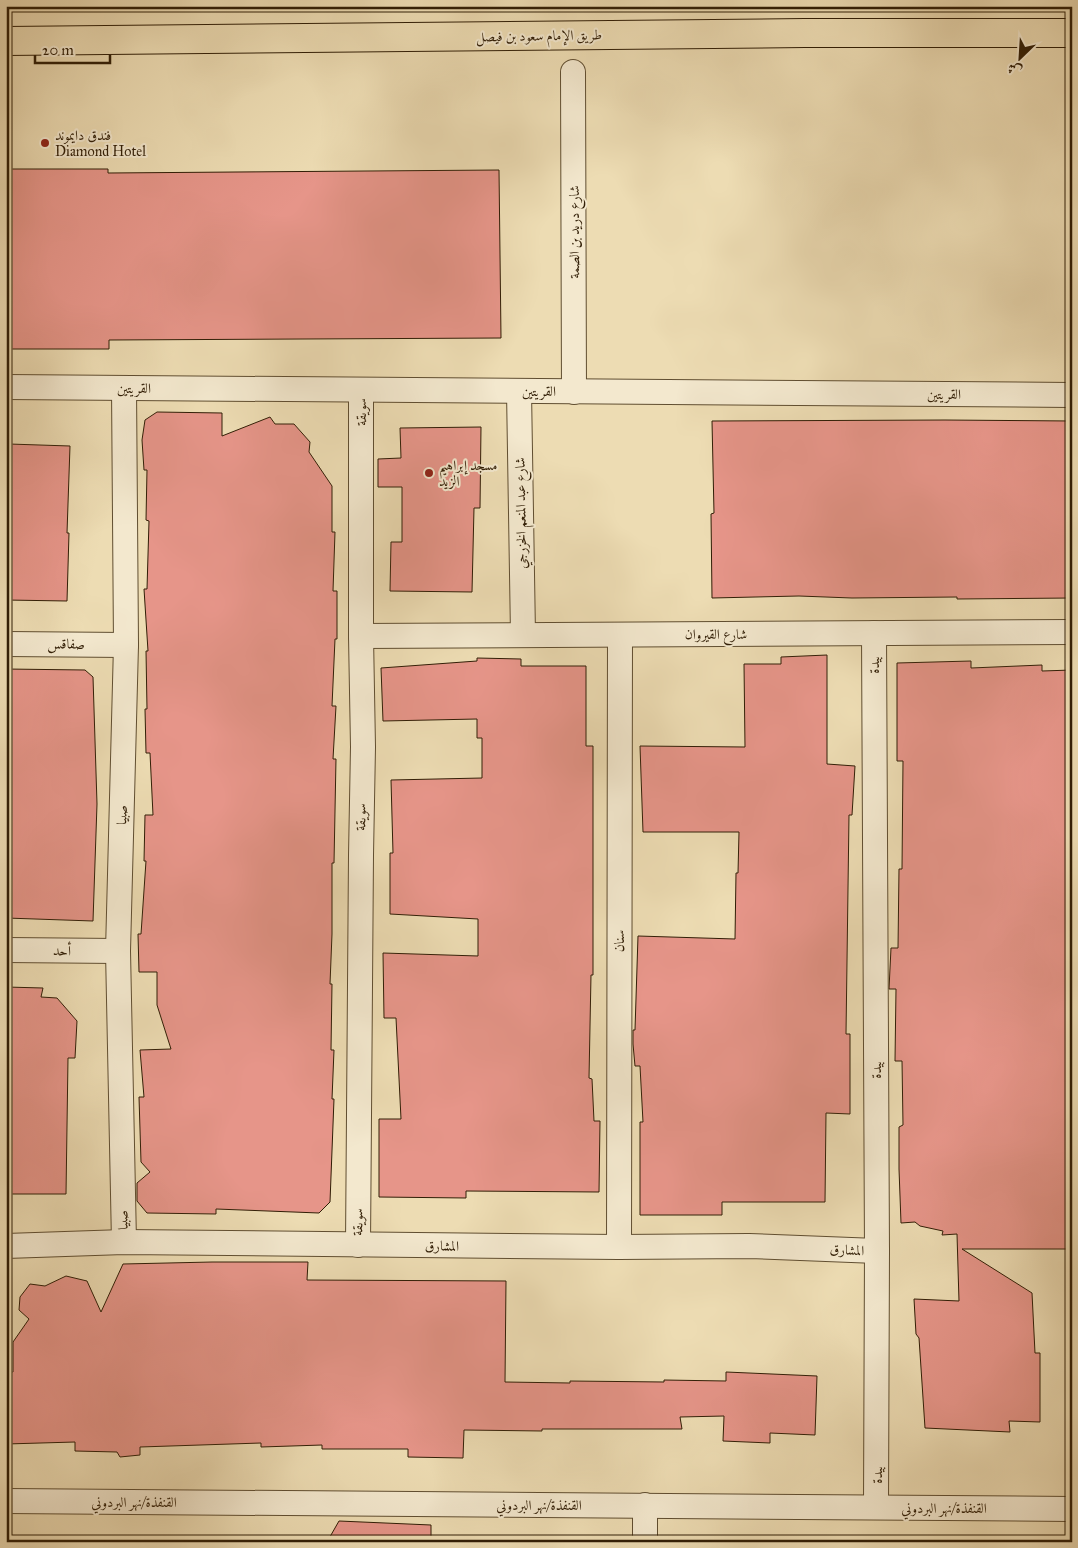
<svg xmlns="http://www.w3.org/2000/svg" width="1078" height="1548" font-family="'IM FELL Great Primer',Amiri,serif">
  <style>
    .building { fill: #e69589; stroke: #311e06 }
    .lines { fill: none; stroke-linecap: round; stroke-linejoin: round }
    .minor-casing { stroke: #604e31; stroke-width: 26 }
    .major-casing { stroke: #311e06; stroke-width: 30 }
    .minor { stroke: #f3e8ce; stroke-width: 24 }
    .major { stroke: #eddcb3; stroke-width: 28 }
    .poi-dot { fill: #8f2418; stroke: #f3e8ce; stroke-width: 2 }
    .labels { text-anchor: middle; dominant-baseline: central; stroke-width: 4; stroke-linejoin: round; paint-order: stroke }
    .street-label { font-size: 14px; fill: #311e06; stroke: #f3e8ce }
    .poi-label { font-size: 14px; fill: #311e06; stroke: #f3e8ce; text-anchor: start }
  </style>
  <rect width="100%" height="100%" fill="#eddcb3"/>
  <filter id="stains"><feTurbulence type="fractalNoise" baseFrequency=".004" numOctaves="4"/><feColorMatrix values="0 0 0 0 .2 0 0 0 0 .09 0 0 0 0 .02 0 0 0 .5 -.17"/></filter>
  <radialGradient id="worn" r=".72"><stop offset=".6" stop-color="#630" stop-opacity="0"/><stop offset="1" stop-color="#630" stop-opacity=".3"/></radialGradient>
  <g class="building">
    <path d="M6,169H108V173L499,170L501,338L109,340V349H6Z"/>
    <path d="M157,412L222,413V436L270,417L275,424H294L310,442L309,452L332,486V532H335L333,591H337V639H335L332,706H336L333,759H336L334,863H332V934L330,984H332L331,1050H334L332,1099H334L330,1202L319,1213L216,1209V1214L147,1213L137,1201V1183L150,1172L141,1162L139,1097H144L140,1050L171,1049L157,1005V972H139L138,934H141L146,861H144L145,815H153L150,753H146L145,709H147L146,651H148L144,589H147L149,521L146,520L147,470H144L142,440L145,420Z"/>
    <path d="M945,420L1072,421V598L957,599V597L852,598L799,596L712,598L711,514L714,513L712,421Z"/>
    <path d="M481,427L480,508H474L472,592L390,591L391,542H402V487H378V459L401,458L400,428Z"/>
    <path d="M9,444L70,446L67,533H69L67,601L6,600Z"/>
    <path d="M827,655V764L855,766L852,815H849L846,1034H850V1114L826,1113L825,1202H722V1215H640V1122H643L640,1066H635L633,1044V1030H635L638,936L735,939L736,873H738L739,832H643L640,746L745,747L744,664H781V657Z"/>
    <path d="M477,658L521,659V666H586V746H593V975H591L589,1078L592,1079L594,1121H600L599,1192L466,1191V1198L379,1197V1119H401L396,1018H384L383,953L478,956V919L390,914V853H393L391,780L482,778V738H477V719L383,721L381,668L477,661Z"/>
    <path d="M971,661V668L1042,665V671L1072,670V1249H962L1032,1293L1035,1353H1040V1422L1009,1421L1010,1432L925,1428L919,1338L916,1334L914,1299L959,1301L957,1234L942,1235L943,1231L920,1226L915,1222L901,1223L899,1169V1127L903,1125L902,1061H895L896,989H889L891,948H898L899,869H902L903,761H897V663Z"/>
    <path d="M6,669L85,670L93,677L97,804L93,921L6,918Z"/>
    <path d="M6,987L43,988L41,997L57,998L77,1021L75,1058H68L66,1194H6Z"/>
    <path d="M212,1262H308L307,1280L506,1281L505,1382L570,1383V1381L664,1382V1380L726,1381V1372L817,1376L815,1435L770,1433V1443L723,1441L724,1416L680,1417L682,1429H542V1431L464,1430L463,1458L408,1457V1449H322V1445L261,1447V1443L140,1447V1455L120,1457L117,1452L75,1451V1442L6,1444V1372H13V1342L29,1319L19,1310L20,1297L30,1284L45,1286L66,1276L87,1281L101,1312L123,1264Z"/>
    <path d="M339,1521L431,1525V1542H327Z"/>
  </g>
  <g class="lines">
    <defs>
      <g id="minor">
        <path d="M573,72L574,392"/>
        <path d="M6,387L1072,395"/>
        <path d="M519,391L523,635"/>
        <path d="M874,633L877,1251L876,1507"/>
        <path d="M361,636L1072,632"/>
        <path d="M6,644L126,645"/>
        <path d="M6,950L118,951"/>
        <path d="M124,1242L118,951L126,645L124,388"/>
        <path d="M358,1245L361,855L363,747L361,636V390"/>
        <path d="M6,1246L124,1242L619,1247L749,1246L877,1251"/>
        <path d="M619,1247L620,635"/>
        <path d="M6,1501L1072,1509"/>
        <path d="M645,1505V1542"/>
      </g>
      <path id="major" d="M6,41L805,33H1072"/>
    </defs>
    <use href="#minor" class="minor-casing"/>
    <use href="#major" class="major-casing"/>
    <use href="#minor" class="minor"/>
    <use href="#major" class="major"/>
  </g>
  <g class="poi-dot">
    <circle cx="45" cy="143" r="5"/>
    <circle cx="429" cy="473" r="5"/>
  </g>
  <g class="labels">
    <g class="street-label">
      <text transform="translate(539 36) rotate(-1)">طريق الإمام سعود بن فيصل</text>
      <text transform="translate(574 232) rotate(-90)">شارع دريد بن الصمة</text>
      <text x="134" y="388">القريتين</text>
      <text x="539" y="391">القريتين</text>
      <text x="944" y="394">القريتين</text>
      <text transform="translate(361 412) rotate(-90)">سويقة</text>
      <text transform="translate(521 513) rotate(-91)">شارع عبد المنعم الخزرجي</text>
      <text x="716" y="634">شارع القيروان</text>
      <text transform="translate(66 644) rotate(1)">صفاقس</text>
      <text transform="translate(874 665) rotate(-90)">بيدة</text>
      <text transform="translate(122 815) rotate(-88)">صبيا</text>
      <text transform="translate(361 817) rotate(-89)">سويقة</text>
      <text transform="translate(619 941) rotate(-90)">سنان</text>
      <text transform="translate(62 951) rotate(1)">أحد</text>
      <text transform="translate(876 1070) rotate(-90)">بيدة</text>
      <text transform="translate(123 1220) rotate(-91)">صبيا</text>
      <text transform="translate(358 1222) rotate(-89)">سويقة</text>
      <text transform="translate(442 1246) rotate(1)">المشارق</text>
      <text transform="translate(847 1250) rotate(3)">المشارق</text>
      <text transform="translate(877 1475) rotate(-90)">بيدة</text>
      <text x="134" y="1502">القنفذة/نهر البردوني</text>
      <text x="539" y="1505">القنفذة/نهر البردوني</text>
      <text x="944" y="1508">القنفذة/نهر البردوني</text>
    </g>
    <g class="poi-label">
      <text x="55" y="135">فندق دايموند<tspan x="55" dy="16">Diamond Hotel</tspan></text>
      <text x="439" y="465">مسجد إبراهيم<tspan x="439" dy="16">الزيد</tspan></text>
    </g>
  </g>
  <rect width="1078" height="1548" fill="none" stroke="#eddcb3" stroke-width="25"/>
  <rect x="8" y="8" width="1063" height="1533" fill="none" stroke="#311e06" stroke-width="2.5"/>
  <rect x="12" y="12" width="1053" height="1523" fill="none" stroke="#311e06"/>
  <g transform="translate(1020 58) rotate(205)" stroke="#f3e8ce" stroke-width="4" paint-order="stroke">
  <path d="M0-4L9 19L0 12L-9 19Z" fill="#311e06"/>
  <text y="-8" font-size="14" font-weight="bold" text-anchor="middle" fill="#311e06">ش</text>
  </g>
  <path d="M35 55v8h75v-8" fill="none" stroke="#311e06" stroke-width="2.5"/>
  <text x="42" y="55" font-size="15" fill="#311e06" stroke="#f3e8ce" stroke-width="4" paint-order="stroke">20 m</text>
  <rect width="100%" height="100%" filter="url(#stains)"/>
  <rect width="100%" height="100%" fill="url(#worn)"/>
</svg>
